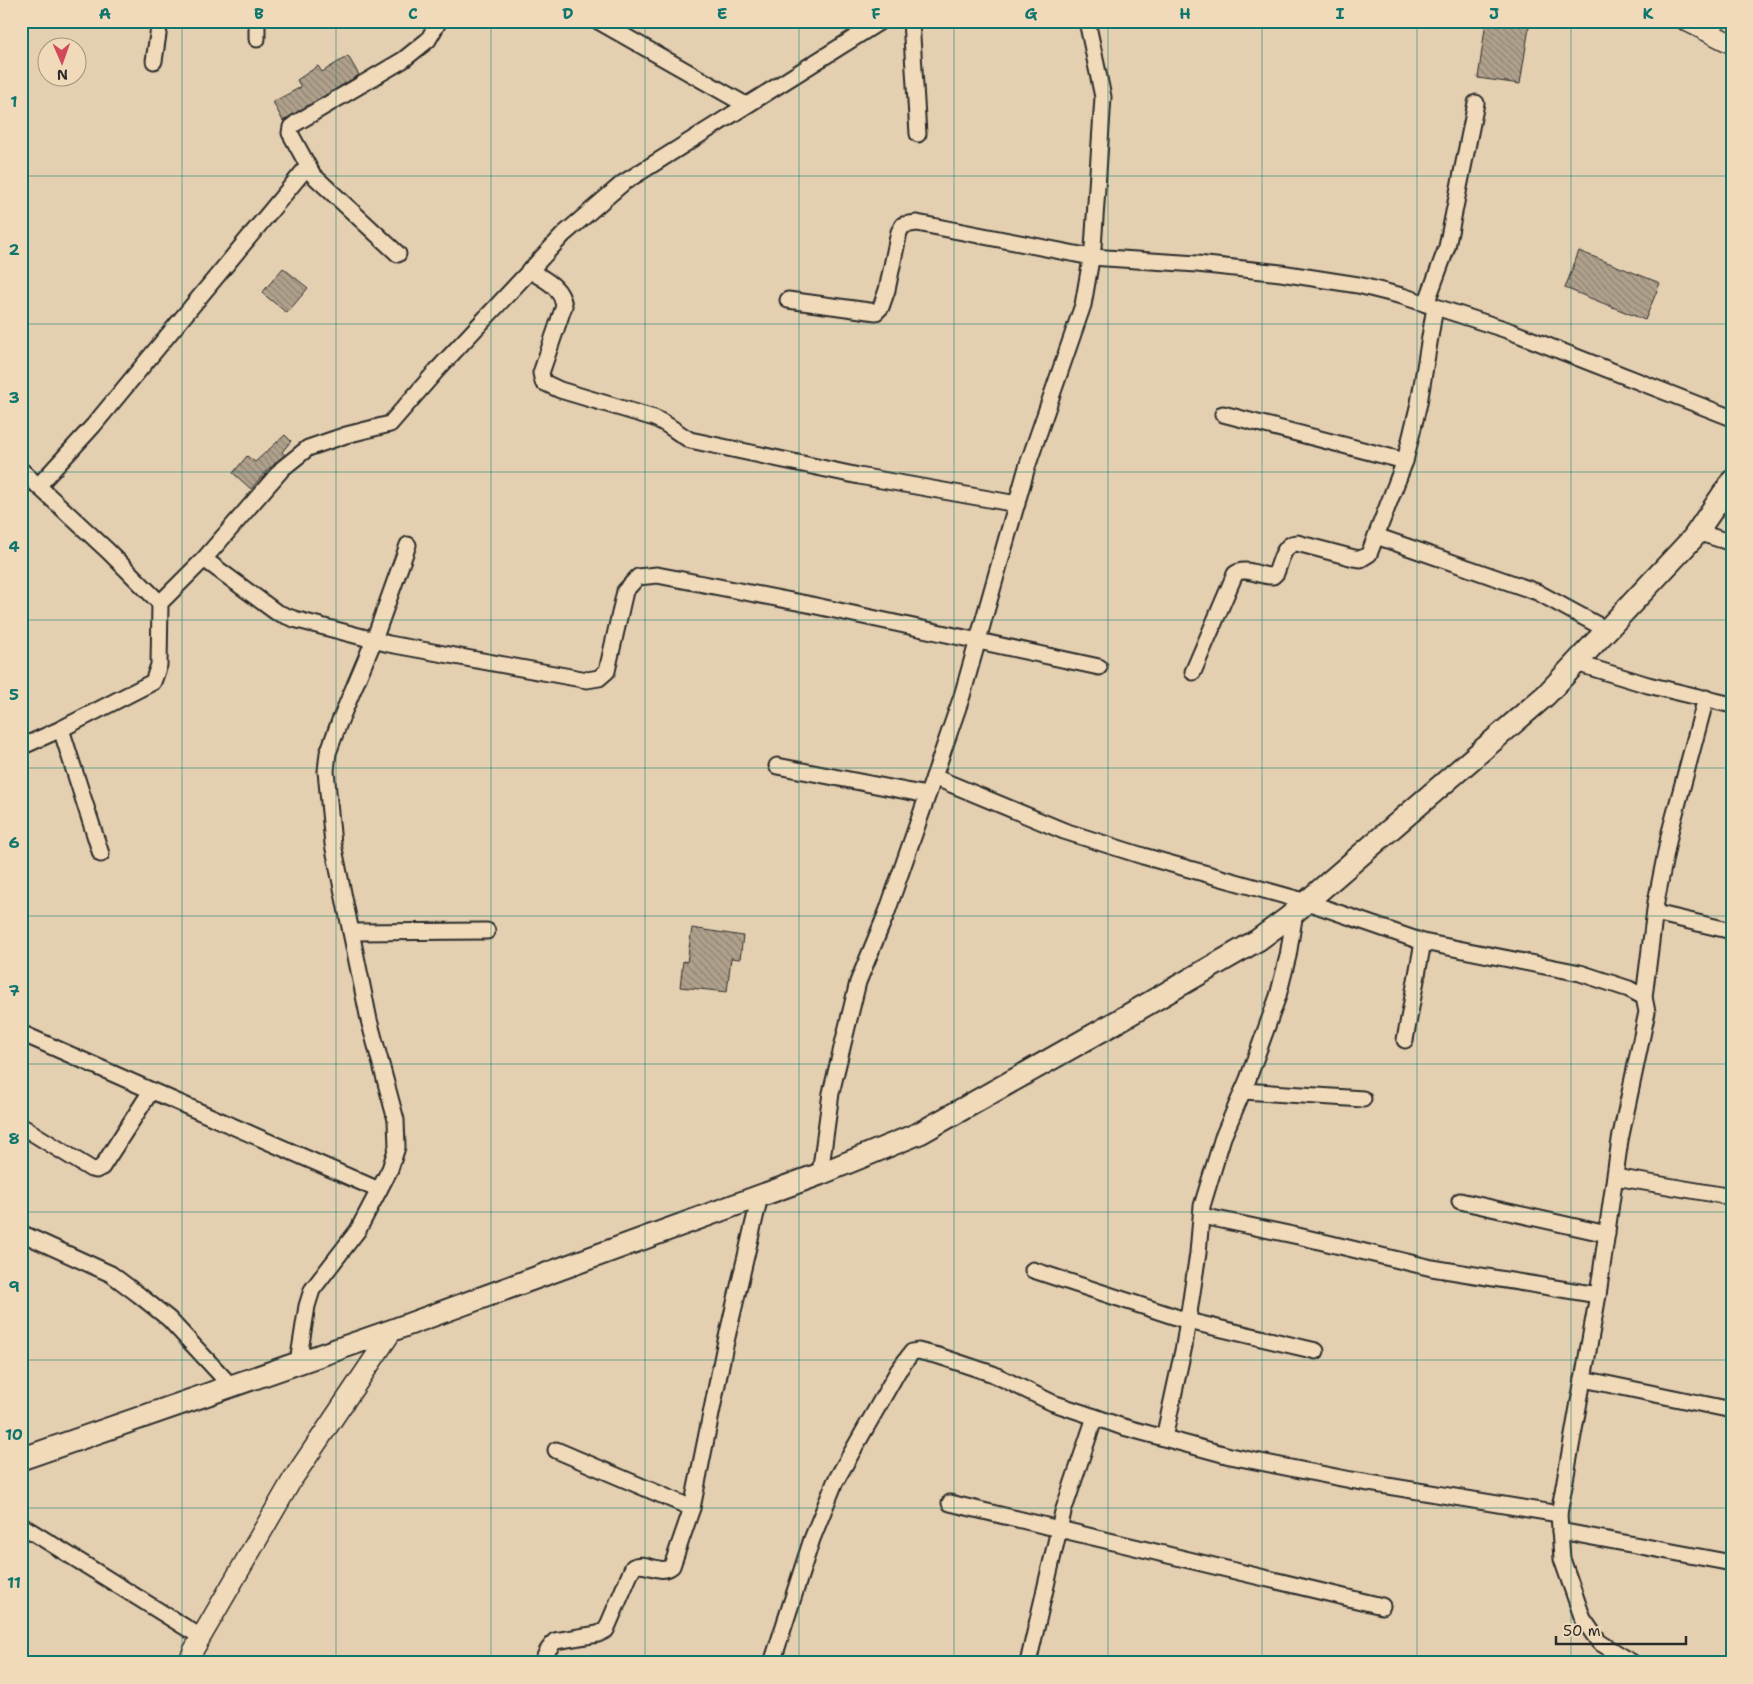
<svg xmlns="http://www.w3.org/2000/svg" width="1753" height="1684" font-family="'Shantell Sans',sans-serif">
  <style>
    .building { fill: url(#building-back-hatch); stroke: #2b2b2b }
    .lines { fill: none; stroke-linecap: round; stroke-linejoin: round }
    .minor-casing { stroke: #2b2b2b; stroke-width: 19 }
    .tertiary-casing { stroke: #2b2b2b; stroke-width: 22 }
    .secondary-casing { stroke: #2b2b2b; stroke-width: 25 }
    .minor { stroke: #f0dab9; stroke-width: 15 }
    .tertiary { stroke: #f0dab9; stroke-width: 19 }
    .secondary { stroke: #f0dab9; stroke-width: 21 }
    .grid { fill: none; stroke: #0f766e; stroke-width: 1; stroke-opacity: 0.55 }
    .neatline { fill: none; stroke: #0f766e; stroke-width: 2 }
    .grid-label { font-size: 16px; text-anchor: middle; font-weight: bold; fill: #0f766e }
  </style>
  <defs>
    <pattern id="building-back-hatch" width="6" height="6" patternUnits="userSpaceOnUse" patternTransform="scale(1.25)"><rect width="6" height="6" fill="#b0a18c"/><path d="M-1 5l2 2M0 0l6 6M5-1l2 2" fill="none" stroke="#8f8373"/></pattern>
  </defs>
  <rect width="100%" height="100%" fill="#e4d0b1"/>
  <filter id="ink" filterUnits="userSpaceOnUse"><feTurbulence type="fractalNoise" baseFrequency=".02" numOctaves="2"/><feDisplacementMap in="SourceGraphic" scale="10" xChannelSelector="R" yChannelSelector="G"/><feConvolveMatrix kernelMatrix="1 2 1 2 8 2 1 2 1" color-interpolation-filters="sRGB"/></filter>
  <g filter="url(#ink)">
    <g class="building">
      <path d="M1486,21H1530L1520,84L1478,78Z"/>
      <path d="M348,56L359,75L283,121L273,102L301,87L297,80L318,66L322,72Z"/>
      <path d="M1579,251L1660,283L1645,320L1565,288Z"/>
      <path d="M283,268L308,288L287,313L262,293Z"/>
      <path d="M285,435L291,441L282,452L285,455L271,468L270,467L251,489L233,473L247,456L255,462Z"/>
      <path d="M692,928L743,936L740,959L731,958L727,992L680,987L683,961L687,962Z"/>
    </g>
    <g class="lines">
      <defs>
        <g id="minor">
          <path d="M257,21V39"/>
          <path d="M598,21L746,105"/>
          <path d="M911,21L918,134"/>
          <path d="M1711,34L1716,21"/>
          <path d="M154,61L160,21"/>
          <path d="M398,254L313,175L290,133L291,127L296,123L403,60L428,40L439,21"/>
          <path d="M529,270C545,280 561,286 564,306L541,373L543,382L560,390L654,418C667,423 677,433 690,440L859,476L1017,504"/>
          <path d="M788,300L876,312L881,307L887,290L899,232L903,225L917,223L1091,257L1197,264L1281,273L1358,285L1402,296L1507,330L1732,418"/>
          <path d="M1426,304L1447,247L1476,103"/>
          <path d="M1223,414L1405,461"/>
          <path d="M21,470L108,551L160,603"/>
          <path d="M38,486L93,426L307,167"/>
          <path d="M1697,532L1732,543"/>
          <path d="M1376,536L1537,592L1607,630"/>
          <path d="M204,559L276,612L294,619L389,644L587,680L599,678L607,671L625,591L638,577L657,575L807,604L1099,667"/>
          <path d="M1576,663L1648,685L1732,705"/>
          <path d="M1193,672L1235,574C1246,566 1260,577 1273,576L1276,573C1281,561 1283,544 1297,543L1354,558L1361,559L1369,554L1405,461L1419,403L1435,307"/>
          <path d="M61,729L101,854"/>
          <path d="M21,747L61,729L153,682L159,665L160,603L204,559L283,468L308,448L346,435L390,424L437,370L564,234L623,183L881,21"/>
          <path d="M777,766L927,795"/>
          <path d="M934,777L1064,831L1143,856L1307,902L1423,942L1580,973L1629,989L1644,997L1647,1012L1620,1140L1598,1295L1559,1514L1562,1559L1583,1619L1599,1642L1633,1663"/>
          <path d="M1655,913L1732,931"/>
          <path d="M351,932L487,931"/>
          <path d="M1644,997L1656,902L1670,832L1706,698"/>
          <path d="M21,1033L175,1101L379,1190"/>
          <path d="M1405,1040L1423,942"/>
          <path d="M1243,1091L1363,1099"/>
          <path d="M21,1126L91,1169L96,1170L102,1167L151,1091"/>
          <path d="M820,1174L831,1093L858,982L887,912L962,696L1027,467L1083,305L1093,248L1103,97L1087,21"/>
          <path d="M1615,1177L1732,1197"/>
          <path d="M1460,1201L1607,1234"/>
          <path d="M1202,1216L1298,1236L1432,1268L1598,1295"/>
          <path d="M21,1233L111,1274L139,1295L169,1319L231,1386"/>
          <path d="M1033,1270L1188,1321L1316,1351"/>
          <path d="M298,1363L307,1306L312,1290L358,1230L390,1169L397,1147L396,1120L369,1020L333,844L326,771L328,753L339,723L374,640L408,545"/>
          <path d="M1583,1379L1732,1410"/>
          <path d="M1164,1438L1184,1346L1198,1253L1202,1206L1223,1137L1248,1079L1278,996L1288,956L1295,912"/>
          <path d="M556,1450L692,1508"/>
          <path d="M950,1503L1382,1606"/>
          <path d="M21,1525L201,1637"/>
          <path d="M1560,1531L1732,1563"/>
          <path d="M542,1663L548,1650L555,1641L598,1634L606,1630L633,1567C646,1560 660,1576 672,1566L692,1508L724,1350L760,1196"/>
          <path d="M772,1663L812,1539L835,1482L898,1371L912,1352L918,1351L939,1356L993,1374L1053,1403L1095,1417L1120,1426L1230,1456L1351,1480L1559,1514"/>
          <path d="M1028,1663L1063,1512L1095,1417"/>
        </g>
        <g id="tertiary">
          <path d="M1686,21L1732,44"/>
          <path d="M188,1663L193,1651L292,1480L393,1330"/>
        </g>
        <path id="secondary" d="M21,1459L393,1330L820,1174L920,1133L1106,1028L1258,940L1289,917L1546,695L1693,538L1732,481"/>
      </defs>
      <use href="#minor" class="minor-casing"/>
      <use href="#tertiary" class="tertiary-casing"/>
      <use href="#secondary" class="secondary-casing"/>
      <use href="#minor" class="minor"/>
      <use href="#tertiary" class="tertiary"/>
      <use href="#secondary" class="secondary"/>
    </g>
  </g>
  <path class="grid" d="M182,21V1663M336,21V1663M491,21V1663M645,21V1663M799,21V1663M954,21V1663M1108,21V1663M1262,21V1663M1417,21V1663M1571,21V1663M21,176H1732M21,324H1732M21,472H1732M21,620H1732M21,768H1732M21,916H1732M21,1064H1732M21,1212H1732M21,1360H1732M21,1508H1732"/>
  <rect width="1753" height="1684" fill="none" stroke="#f0dab9" stroke-width="55"/>
  <g transform="translate(62 62) rotate(178)"><circle r="24" fill="#f0dab9" stroke="#a19480"/>
  <path d="M0-4L9 19L0 12L-9 19Z" fill="#d1495b"/>
  <text y="-8" font-size="14" font-weight="bold" text-anchor="middle" fill="#2b2b2b">N</text>
  </g>
  <path d="M1556 1636v8h130v-8" fill="none" stroke="#2b2b2b" stroke-width="2.5"/>
  <text x="1563" y="1636" font-size="15" fill="#2b2b2b" stroke="#f0dab9" stroke-width="4" paint-order="stroke">50 m</text>
  <rect x="28" y="28" width="1698" height="1628" class="neatline"/>
  <g class="grid-label">
    <text x="105" y="19">A</text>
    <text x="259" y="19">B</text>
    <text x="413" y="19">C</text>
    <text x="568" y="19">D</text>
    <text x="722" y="19">E</text>
    <text x="876" y="19">F</text>
    <text x="1031" y="19">G</text>
    <text x="1185" y="19">H</text>
    <text x="1340" y="19">I</text>
    <text x="1494" y="19">J</text>
    <text x="1648" y="19">K</text>
    <text x="14" y="107">1</text>
    <text x="14" y="255">2</text>
    <text x="14" y="403">3</text>
    <text x="14" y="552">4</text>
    <text x="14" y="700">5</text>
    <text x="14" y="848">6</text>
    <text x="14" y="996">7</text>
    <text x="14" y="1144">8</text>
    <text x="14" y="1292">9</text>
    <text x="14" y="1440">10</text>
    <text x="14" y="1588">11</text>
  </g>
</svg>
